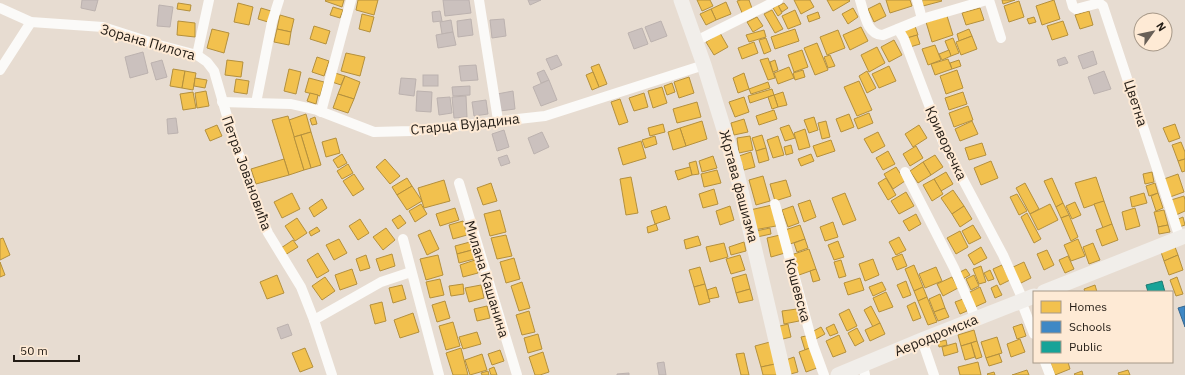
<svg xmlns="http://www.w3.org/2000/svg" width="1185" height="375" font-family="'IBM Plex Sans',sans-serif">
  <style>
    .homes { fill: #f2c14e; stroke: #b4903d }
    .schools { fill: #3f88c5; stroke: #376890 }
    .public { fill: #17a398; stroke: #1b7a71 }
    .building { fill: #cbc1be; stroke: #bcb2af }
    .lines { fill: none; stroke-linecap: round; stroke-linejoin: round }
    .street { stroke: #fbfaf8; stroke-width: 10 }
    .secondary { stroke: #f1eeea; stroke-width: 15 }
    .labels { text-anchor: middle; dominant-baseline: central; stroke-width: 4; stroke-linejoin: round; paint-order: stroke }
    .street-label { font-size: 14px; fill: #231c15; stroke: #feead5 }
  </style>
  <rect width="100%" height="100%" fill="#e7dcd1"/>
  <g class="homes">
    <path d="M326,0H344L342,7L325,1Z"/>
    <path d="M358,0H378L374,15L356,10Z"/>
    <path d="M697,0H710L713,6L702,11Z"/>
    <path d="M741,0H749L753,11L743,15L737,1Z"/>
    <path d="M794,0H810L814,7L801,14Z"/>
    <path d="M827,0H849L850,1L833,11Z"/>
    <path d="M886,0H910L912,6L890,13Z"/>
    <path d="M922,0H941L942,1L923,6Z"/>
    <path d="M1002,0H1015L1003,4Z"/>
    <path d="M1054,0L1060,19L1042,25L1036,6Z"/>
    <path d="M1019,1L1024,17L1009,22L1004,6Z"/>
    <path d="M726,2L731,14L716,20L711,9Z"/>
    <path d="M178,3L191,5L190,11L177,9Z"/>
    <path d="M238,3L253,7L249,25L234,22Z"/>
    <path d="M784,3L788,8L782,12L778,6Z"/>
    <path d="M880,3L886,16L874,22L868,9Z"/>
    <path d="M778,5L782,13L778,16L773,8Z"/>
    <path d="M333,7L343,10L340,18L330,15Z"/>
    <path d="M261,8L271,11L268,22L258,19Z"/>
    <path d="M853,8L858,17L848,24L842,14Z"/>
    <path d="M980,8L984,20L966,25L962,13Z"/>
    <path d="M711,9L716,20L706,25L700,14Z"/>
    <path d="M772,10L783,29L775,33L764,14Z"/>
    <path d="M795,10L801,24L788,29L782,16Z"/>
    <path d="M1089,11L1093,25L1080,29L1075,15Z"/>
    <path d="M818,12L820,18L809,22L807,16Z"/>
    <path d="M362,14L374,17L370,32L359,29Z"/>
    <path d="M280,15L294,19L291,32L277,29Z"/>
    <path d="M947,16L953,35L932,42L926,22Z"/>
    <path d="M757,17L763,26L753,32L747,22Z"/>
    <path d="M1034,17L1036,22L1029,24L1027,19Z"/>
    <path d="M178,21L195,23V37L177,35Z"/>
    <path d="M1063,21L1068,35L1052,40L1047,26Z"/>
    <path d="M314,26L330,31L326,44L310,39Z"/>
    <path d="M915,26L918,35L907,38L903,29Z"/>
    <path d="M861,27L868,41L850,50L843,35Z"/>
    <path d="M212,29L229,33L224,53L207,48Z"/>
    <path d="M277,29L291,32L289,45L274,42Z"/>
    <path d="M795,29L799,41L775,49L771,37Z"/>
    <path d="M969,29L972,36L959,41L957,34Z"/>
    <path d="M764,30L766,37L749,42L746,35Z"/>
    <path d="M838,30L845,48L827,55L820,37Z"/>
    <path d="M720,33L728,47L714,55L706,42Z"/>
    <path d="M917,35L920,44L910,47L907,38Z"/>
    <path d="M972,36L977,49L961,55L956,42Z"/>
    <path d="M766,38L771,51L764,54L759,40Z"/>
    <path d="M953,38L959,53L951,56L945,41Z"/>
    <path d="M894,40L902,55L889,62L881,47Z"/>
    <path d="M754,42L758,53L742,59L738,48Z"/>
    <path d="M817,43L828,70L815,75L804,48Z"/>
    <path d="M935,45L941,60L928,65L922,49Z"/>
    <path d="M877,47L885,63L869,72L861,55Z"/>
    <path d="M802,50L808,67L794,72L788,55Z"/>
    <path d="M949,50L951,56L942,60L939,54Z"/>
    <path d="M346,53L365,57L360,76L341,71Z"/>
    <path d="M830,55L835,66L828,68L824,57Z"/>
    <path d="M317,57L329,61L324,76L312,72Z"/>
    <path d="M768,58L775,78L768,80L760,60Z"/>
    <path d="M948,59L952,69L935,75L931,64Z"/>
    <path d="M227,60L243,62L241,77L225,75Z"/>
    <path d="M775,60L778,70L773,72L770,62Z"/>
    <path d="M959,60L961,66L952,69L950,63Z"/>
    <path d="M599,64L607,84L599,87L591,67Z"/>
    <path d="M889,66L896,81L879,88L872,74Z"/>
    <path d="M789,67L794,78L778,84L774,73Z"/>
    <path d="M173,69L185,71L182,88L170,86Z"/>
    <path d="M289,69L301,72L296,94L284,91Z"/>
    <path d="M803,70L805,77L795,80L793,73Z"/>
    <path d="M957,70L963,88L946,94L940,76Z"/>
    <path d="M185,71L196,73L193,90L182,88Z"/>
    <path d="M867,71L876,88L867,93L859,76Z"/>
    <path d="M593,72L599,87L592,90L586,75Z"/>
    <path d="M335,73L345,76L341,85L332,82Z"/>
    <path d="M744,73L749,89L738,93L733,78Z"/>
    <path d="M345,76L360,82L354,99L338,94Z"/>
    <path d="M689,77L694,93L679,98L674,82Z"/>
    <path d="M195,78L207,80L205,88L194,86Z"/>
    <path d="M309,78L324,82L320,96L305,92Z"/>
    <path d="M236,79L249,81L247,94L234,92Z"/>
    <path d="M859,81L872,110L857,116L844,87Z"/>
    <path d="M768,82L770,88L751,94L749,89Z"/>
    <path d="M672,83L675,92L667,95L664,86Z"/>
    <path d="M662,87L667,103L653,108L648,91Z"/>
    <path d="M772,89L774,95L750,103L748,96Z"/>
    <path d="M206,91L209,106L197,108L195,93Z"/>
    <path d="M193,92L196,108L183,110L180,94Z"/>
    <path d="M783,92L787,105L778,107L774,95Z"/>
    <path d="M963,92L967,104L949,110L945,98Z"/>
    <path d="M310,93L318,95L316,104L307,101Z"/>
    <path d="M644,93L648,107L634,111L629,98Z"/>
    <path d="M338,94L354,99L348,113L333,108Z"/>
    <path d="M774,95L778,107L772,109L768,97Z"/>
    <path d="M744,97L749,112L735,117L729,102Z"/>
    <path d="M620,99L628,122L619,125L611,102Z"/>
    <path d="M697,102L701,117L677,123L673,109Z"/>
    <path d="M968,106L973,120L954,127L949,113Z"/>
    <path d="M774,110L777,119L759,125L756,116Z"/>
    <path d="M869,113L873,123L858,129L854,119Z"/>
    <path d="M306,114L311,132L294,137L289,120Z"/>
    <path d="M849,114L854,127L841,132L836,119Z"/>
    <path d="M288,116L304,170L289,175L272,120Z"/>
    <path d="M315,117L317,124L312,125L310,119Z"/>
    <path d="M814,117L818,130L809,133L804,120Z"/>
    <path d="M744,119L748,132L734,135L731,123Z"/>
    <path d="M702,121L707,139L686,146L680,128Z"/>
    <path d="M826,121L830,137L822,139L818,123Z"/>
    <path d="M972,121L978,134L960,141L955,129Z"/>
    <path d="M663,124L665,132L650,136L648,128Z"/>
    <path d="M1175,124L1180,138L1169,142L1163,128Z"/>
    <path d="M217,125L222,136L210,141L205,130Z"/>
    <path d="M789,125L795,138L785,141L780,128Z"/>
    <path d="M919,125L927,138L913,147L905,134Z"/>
    <path d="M680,128L686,146L673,150L668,132Z"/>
    <path d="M805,129L810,147L799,150L794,133Z"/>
    <path d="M311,132L321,165L311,168L301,135Z"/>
    <path d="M878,132L885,146L872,153L864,139Z"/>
    <path d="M301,135L311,168L304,170L294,137Z"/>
    <path d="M762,135L766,148L756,151L752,138Z"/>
    <path d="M655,136L657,144L645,148L642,140Z"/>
    <path d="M750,136L753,150L739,153L737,138Z"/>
    <path d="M778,136L784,155L773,158L767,140Z"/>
    <path d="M336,138L340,153L326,157L322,142Z"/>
    <path d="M831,140L835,151L817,157L813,146Z"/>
    <path d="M641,141L646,158L623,165L618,148Z"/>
    <path d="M1181,142L1185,152V159L1178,161L1172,145Z"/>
    <path d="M982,143L986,155L969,160L965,148Z"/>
    <path d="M791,145L793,153L786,155L784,147Z"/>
    <path d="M916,146L923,158L910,166L903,154Z"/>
    <path d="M766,148L769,160L759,163L756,151Z"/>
    <path d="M888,151L895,164L883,170L876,158Z"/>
    <path d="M751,152L755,167L744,170L739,156Z"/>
    <path d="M342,154L347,163L338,168L333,160Z"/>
    <path d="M811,154L814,161L801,166L798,159Z"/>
    <path d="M935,155L943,167L931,175L923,162Z"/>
    <path d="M713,156L717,168L702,172L699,161Z"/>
    <path d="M284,159L289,175L256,184L251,169Z"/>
    <path d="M385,159L400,176L390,184L376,167Z"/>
    <path d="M1185,159V171L1182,172L1178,161Z"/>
    <path d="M696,161L699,174L692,175L689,163Z"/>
    <path d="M991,161L998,178L981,185L974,168Z"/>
    <path d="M923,162L931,175L918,183L910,171Z"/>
    <path d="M348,164L353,173L342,179L337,171Z"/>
    <path d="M690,167L692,175L678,180L675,171Z"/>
    <path d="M896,167L905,181L893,189L884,174Z"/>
    <path d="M717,170L721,183L704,187L701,174Z"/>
    <path d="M946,172L953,184L941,191L934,179Z"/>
    <path d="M1152,172L1154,182L1145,184L1143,174Z"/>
    <path d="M354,174L364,189L353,196L343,181Z"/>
    <path d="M1178,174L1184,192L1170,197L1164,179Z"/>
    <path d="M763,176L770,201L756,205L749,180Z"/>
    <path d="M631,177L638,213L626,215L620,179Z"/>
    <path d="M1096,177L1104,201L1084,208L1075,183Z"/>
    <path d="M407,178L412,186L397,195L392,187Z"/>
    <path d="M886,178L896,195L888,200L878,183Z"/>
    <path d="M1052,178L1063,203L1056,207L1044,181Z"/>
    <path d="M934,179L943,194L932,201L923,185Z"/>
    <path d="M444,180L450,201L424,208L418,188Z"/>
    <path d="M786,180L791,196L775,201L770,184Z"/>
    <path d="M491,183L497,201L483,205L477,188Z"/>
    <path d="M1025,183L1039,209L1030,214L1016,188Z"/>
    <path d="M1155,183L1158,193L1149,196L1146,186Z"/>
    <path d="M412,186L422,201L407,210L397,195Z"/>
    <path d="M714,189L718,204L703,208L699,194Z"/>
    <path d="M953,190L964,206L952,214L941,198Z"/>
    <path d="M906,192L914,206L899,214L891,201Z"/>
    <path d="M292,193L300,209L282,218L274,202Z"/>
    <path d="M845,193L856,220L843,225L832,198Z"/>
    <path d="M1144,193L1147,203L1132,207L1130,197Z"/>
    <path d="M1158,193L1163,208L1156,211L1151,196Z"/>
    <path d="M1017,194L1027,211L1019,215L1010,197Z"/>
    <path d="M1184,196L1185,200V211L1176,215L1171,200Z"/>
    <path d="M322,199L327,208L314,217L309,208Z"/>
    <path d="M810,200L816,217L804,222L798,204Z"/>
    <path d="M1104,201L1112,224L1103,228L1094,204Z"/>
    <path d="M1075,202L1081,215L1072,219L1066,206Z"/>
    <path d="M1063,203L1069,215L1061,218L1056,207Z"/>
    <path d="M421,204L427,214L415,222L409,211Z"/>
    <path d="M1050,204L1058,220L1038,230L1030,214Z"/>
    <path d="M772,205L776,226L754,230L750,210Z"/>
    <path d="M666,206L670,219L655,224L651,211Z"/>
    <path d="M730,206L734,220L720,225L716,211Z"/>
    <path d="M793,206L799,223L788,227L782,210Z"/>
    <path d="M964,206L972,219L960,227L952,214Z"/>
    <path d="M455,208L459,220L440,226L436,214Z"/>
    <path d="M1135,208L1140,226L1126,230L1122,212Z"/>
    <path d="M500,210L506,232L490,236L484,214Z"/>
    <path d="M1164,210L1168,225L1158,227L1154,212Z"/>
    <path d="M1027,213L1041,239L1034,243L1021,217Z"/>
    <path d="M916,214L921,224L909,231L903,221Z"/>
    <path d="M400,215L406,223L398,229L392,220Z"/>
    <path d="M1069,215L1078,237L1071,241L1061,218Z"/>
    <path d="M1183,217L1185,225L1179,227L1176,220Z"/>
    <path d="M297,218L307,233L295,241L285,226Z"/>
    <path d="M360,219L369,233L358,240L349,226Z"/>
    <path d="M463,221L467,235L453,239L449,225Z"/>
    <path d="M833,222L838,237L825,241L820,227Z"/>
    <path d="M656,224L658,230L648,233L647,227Z"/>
    <path d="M1112,224L1118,240L1102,246L1096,230Z"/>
    <path d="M800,225L805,239L790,244L785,230Z"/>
    <path d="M973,225L981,238L969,244L962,231Z"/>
    <path d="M1168,225L1170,232L1159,234L1158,227Z"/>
    <path d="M317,227L320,231L311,236L309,232Z"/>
    <path d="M386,228L395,240L383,250L373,237Z"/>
    <path d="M770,228L771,234L757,237L756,231Z"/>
    <path d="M430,230L439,249L427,255L418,235Z"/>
    <path d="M960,231L968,247L956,254L947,238Z"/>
    <path d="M506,235L512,256L497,259L491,238Z"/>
    <path d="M780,235L785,253L771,257L767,238Z"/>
    <path d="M698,236L701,245L686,249L684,240Z"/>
    <path d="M899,237L906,250L896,255L889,242Z"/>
    <path d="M3,238L10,255L0,260V239Z"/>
    <path d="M339,239L347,253L334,260L326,245Z"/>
    <path d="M805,239L808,248L797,252L794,243Z"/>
    <path d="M1078,239L1085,256L1071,261L1064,245Z"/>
    <path d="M293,240L298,247L285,255L281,248Z"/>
    <path d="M838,241L844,257L834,260L828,245Z"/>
    <path d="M470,242L472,250L457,254L455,246Z"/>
    <path d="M744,242L746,251L731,255L729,247Z"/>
    <path d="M724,243L728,257L710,262L706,247Z"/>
    <path d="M1093,243L1100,260L1089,264L1083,247Z"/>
    <path d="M981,247L987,258L974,265L968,255Z"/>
    <path d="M1175,247L1178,255L1164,261L1161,252Z"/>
    <path d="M809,249L816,269L799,275L791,255Z"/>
    <path d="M472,250L474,259L459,263L457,254Z"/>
    <path d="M1047,250L1054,265L1044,270L1037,254Z"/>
    <path d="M318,253L329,271L317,278L307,260Z"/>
    <path d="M392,254L395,266L380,271L376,259Z"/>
    <path d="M902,254L907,266L897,270L892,258Z"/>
    <path d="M366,255L370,268L360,271L356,259Z"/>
    <path d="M438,255L443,275L426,280L420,259Z"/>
    <path d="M740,255L745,270L731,274L726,259Z"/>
    <path d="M1178,255L1183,270L1169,275L1164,261Z"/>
    <path d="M1068,256L1074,269L1065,273L1059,260Z"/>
    <path d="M514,258L520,279L506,283L500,262Z"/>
    <path d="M873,259L879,275L865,281L859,264Z"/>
    <path d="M475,260L478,273L463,277L460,265Z"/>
    <path d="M841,260L846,276L839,278L834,262Z"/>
    <path d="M0,262L5,275L0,277Z"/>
    <path d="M1024,262L1031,278L1019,284L1011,268Z"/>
    <path d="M914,265L923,287L914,291L905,269Z"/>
    <path d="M1002,265L1010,280L1000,285L993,269Z"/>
    <path d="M981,266L986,282L979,284L973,269Z"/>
    <path d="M700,267L705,284L694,287L689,270Z"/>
    <path d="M936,267L942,281L925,288L919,274Z"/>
    <path d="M352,269L357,284L340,290L335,275Z"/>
    <path d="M816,269L820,280L813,282L810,271Z"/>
    <path d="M966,269L970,275L961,280L958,273Z"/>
    <path d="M990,270L994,279L988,281L984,273Z"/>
    <path d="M746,274L750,289L736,293L732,278Z"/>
    <path d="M277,275L284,293L267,299L260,282Z"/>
    <path d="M974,275L979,286L971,290L966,279Z"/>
    <path d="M325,277L335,291L322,300L312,286Z"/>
    <path d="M952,277L958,288L943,296L937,284Z"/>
    <path d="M1177,277L1183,294L1176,296L1170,280Z"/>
    <path d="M860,278L864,290L848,295L844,283Z"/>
    <path d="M440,279L444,295L430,298L426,282Z"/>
    <path d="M906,281L911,295L903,298L897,285Z"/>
    <path d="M522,282L530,308L519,311L511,286Z"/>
    <path d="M882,282L886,290L873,296L869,287Z"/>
    <path d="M463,284L464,294L451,296L449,286Z"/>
    <path d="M705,284L710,302L699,305L694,287Z"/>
    <path d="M402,285L406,299L393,303L389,288Z"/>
    <path d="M481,285L484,298L469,302L465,288Z"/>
    <path d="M997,285L1002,295L995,298L991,288Z"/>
    <path d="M1095,285L1097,292H1085L1084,289Z"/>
    <path d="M716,287L719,297L709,299L707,290Z"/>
    <path d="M923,287L927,297L918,301L914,291Z"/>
    <path d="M980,287L986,302L975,307L968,293Z"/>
    <path d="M750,289L753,300L739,303L736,293Z"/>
    <path d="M886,292L893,307L879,312L873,298Z"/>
    <path d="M940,294L945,308L934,312L929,299Z"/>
    <path d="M927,297L937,322L928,325L918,301Z"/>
    <path d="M963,299L967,311L960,314L955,302Z"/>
    <path d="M445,301L450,318L437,322L432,305Z"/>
    <path d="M382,302L386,321L375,324L370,305Z"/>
    <path d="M915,302L921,318L913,321L907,306Z"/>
    <path d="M487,306L490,318L477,321L474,309Z"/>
    <path d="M871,306L880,323L873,327L864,310Z"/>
    <path d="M945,308L949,317L938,321L934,312Z"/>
    <path d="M797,309L799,321L784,324L782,311Z"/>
    <path d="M849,309L857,326L847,331L839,314Z"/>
    <path d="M529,311L535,332L522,335L516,315Z"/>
    <path d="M413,313L419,332L400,338L394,320Z"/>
    <path d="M453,322L460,346L446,350L439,326Z"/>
    <path d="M880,323L885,334L870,341L865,330Z"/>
    <path d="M788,324L791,337L779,340L776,327Z"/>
    <path d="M834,324L838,333L830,336L826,328Z"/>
    <path d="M1022,324L1026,336L1017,339L1013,327Z"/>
    <path d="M821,327L825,334L814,340L810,333Z"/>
    <path d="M857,328L864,341L855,346L848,333Z"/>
    <path d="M974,330L977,341L961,346L958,335Z"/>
    <path d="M477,332L481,344L463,349L459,337Z"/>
    <path d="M538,334L542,349L528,353L524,338Z"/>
    <path d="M839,335L846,352L833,357L826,341Z"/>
    <path d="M806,336L810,348L805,350L801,337Z"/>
    <path d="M997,337L1002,353L986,358L981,342Z"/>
    <path d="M1020,339L1025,352L1011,357L1007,344Z"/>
    <path d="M946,340L947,345L939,347L938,342Z"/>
    <path d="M977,341L982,357L976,359L971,343Z"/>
    <path d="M770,342L775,364L761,367L755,346Z"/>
    <path d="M956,343L958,352L944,356L942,347Z"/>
    <path d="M971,343L975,357L965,360L961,346Z"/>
    <path d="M305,348L313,367L300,372L292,353Z"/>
    <path d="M461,348L468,375H453L446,353Z"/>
    <path d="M810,348L817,368L806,372L799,352Z"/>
    <path d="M500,350L504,361L492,365L488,354Z"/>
    <path d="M543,352L549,372L540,375H535L529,357Z"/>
    <path d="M744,353L749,375H741L736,354Z"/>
    <path d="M482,354L487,370L470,375L465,360Z"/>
    <path d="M999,354L1002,362L989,366L986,358Z"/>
    <path d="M794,357L798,372L787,375L783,361Z"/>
    <path d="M978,362L981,375H960L958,367Z"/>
    <path d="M1050,362H1068L1070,369L1055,375Z"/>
    <path d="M775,364L778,375H763L761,367Z"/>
    <path d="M494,367L497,375H491L489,369Z"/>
    <path d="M1027,370L1029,375H1012Z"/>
    <path d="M1128,370L1130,375H1119L1118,373Z"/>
    <path d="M488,371L489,375H482L481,373Z"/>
    <path d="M1082,371L1083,375H1075L1074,374Z"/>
    <path d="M994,372L995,375H988L987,374Z"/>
  </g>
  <path class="schools" d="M1185,306V327L1178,308Z"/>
  <path class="public" d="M1162,281L1165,292H1148L1146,285Z"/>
  <g class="building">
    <path d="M82,0H98L95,11L81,8Z"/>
    <path d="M443,0H469L471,13L445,16Z"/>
    <path d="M528,0H541L530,5Z"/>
    <path d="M159,5L173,7L170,27L157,26Z"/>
    <path d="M440,11L442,21L433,22L432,12Z"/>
    <path d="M471,19L473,35L458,37L457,21Z"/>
    <path d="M504,19L506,36L492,38L490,20Z"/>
    <path d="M451,20L453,32L442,34L440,22Z"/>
    <path d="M661,21L667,36L651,42L645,27Z"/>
    <path d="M642,28L648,44L634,49L628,33Z"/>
    <path d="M453,32L456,45L438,48L436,35Z"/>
    <path d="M1093,51L1097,64L1083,69L1078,56Z"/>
    <path d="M143,52L148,73L130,78L125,57Z"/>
    <path d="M557,55L562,65L551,70L546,59Z"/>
    <path d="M1065,57L1068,63L1059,66L1057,60Z"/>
    <path d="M162,60L167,77L156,80L151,63Z"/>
    <path d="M476,65L478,80L461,81L459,66Z"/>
    <path d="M544,70L549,80L541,83L537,73Z"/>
    <path d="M1104,71L1111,89L1094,94L1088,77Z"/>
    <rect x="423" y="75" width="15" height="11"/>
    <path d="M401,78L416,79L414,96L399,94Z"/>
    <path d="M549,80L557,100L541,106L533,87Z"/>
    <path d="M470,86V95L453,96L452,87Z"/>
    <path d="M417,91L432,92L431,112L416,111Z"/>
    <path d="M513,91L515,109L500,111L497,94Z"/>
    <path d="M466,96L467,117L454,118L452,97Z"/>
    <path d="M450,97L452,113L439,115L437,98Z"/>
    <path d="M486,100L488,114L474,116L472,102Z"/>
    <path d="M176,118L178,133L168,134L167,119Z"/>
    <path d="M504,130L509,147L497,151L492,134Z"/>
    <path d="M542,132L549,147L534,154L528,138Z"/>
    <path d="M507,155L510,163L501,166L498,158Z"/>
    <path d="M288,324L292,335L281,339L277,328Z"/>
    <path d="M664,362L666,375H659L657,363Z"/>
    <path d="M629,373V375H617V374Z"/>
  </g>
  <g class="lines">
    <g class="street">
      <path d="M479,0L498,120"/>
      <path d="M860,0C864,12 867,36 883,35L922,19L987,0"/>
      <path d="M917,0L922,19"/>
      <path d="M989,0L1001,38"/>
      <path d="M1071,0L1073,7L1076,9L1099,3L1103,6L1180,238"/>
      <path d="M0,8L31,22L103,27L159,45L197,55L207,62L214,71L235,144L260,214L268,233L301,287L314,320L332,375"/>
      <path d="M898,29L904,39L943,142L1003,255L1023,300"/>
      <path d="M696,41L778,0"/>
      <path d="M197,55L209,0"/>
      <path d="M0,70L31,22"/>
      <path d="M222,102L291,104L317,110L374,132L411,131L545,116L704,65"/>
      <path d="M256,103L272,22L279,0"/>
      <path d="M321,112L351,0"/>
      <path d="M905,172L954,268L976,319"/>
      <path d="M459,183L517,375"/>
      <path d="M775,204L813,345L824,375"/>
      <path d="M403,239L439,375"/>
      <path d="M1021,301L1034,334"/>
      <path d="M314,320L381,282L411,272"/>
      <path d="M922,340L934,375"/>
      <path d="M1045,362L1050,375"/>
      <path d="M863,365L865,375"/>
    </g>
    <g class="secondary">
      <path d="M681,0L704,65L735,165L784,375"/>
      <path d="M1044,292L1185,236"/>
      <path d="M838,375L922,340L1034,296"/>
    </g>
  </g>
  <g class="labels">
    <g class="street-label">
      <text transform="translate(148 42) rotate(16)">Зорана Пилота</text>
      <text transform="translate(1136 103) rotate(72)">Цветна</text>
      <text transform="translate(465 124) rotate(-6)">Старца Вујадина</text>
      <text transform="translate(946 143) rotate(65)">Криворечка</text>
      <text transform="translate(247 173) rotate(70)">Петра Јовановића</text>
      <text transform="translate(739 186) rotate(75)">Жртава фашизма</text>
      <text transform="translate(487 279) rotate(73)">Милана Кашанина</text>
      <text transform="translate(798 290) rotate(75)">Кошевска</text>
      <text transform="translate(936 335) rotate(-22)">Аеродромска</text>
    </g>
  </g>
  <rect x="1033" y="291" width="140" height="72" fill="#feead5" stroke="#a69888"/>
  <rect x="1041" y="301" width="20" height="12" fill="#f2c14e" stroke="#a69888"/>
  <text x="1069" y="311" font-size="12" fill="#231c15">Homes</text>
  <rect x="1041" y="321" width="20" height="12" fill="#3f88c5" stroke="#a69888"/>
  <text x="1069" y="331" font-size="12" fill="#231c15">Schools</text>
  <rect x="1041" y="341" width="20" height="12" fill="#17a398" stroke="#a69888"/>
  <text x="1069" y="351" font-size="12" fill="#231c15">Public</text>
  <g transform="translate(1153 32) rotate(57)"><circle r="19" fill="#feead5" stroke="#a69888"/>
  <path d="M0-3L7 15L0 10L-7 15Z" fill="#685f57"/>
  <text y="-6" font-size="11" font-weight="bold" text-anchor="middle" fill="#231c15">N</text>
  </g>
  <path d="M14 355v6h65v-6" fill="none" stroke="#231c15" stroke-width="2"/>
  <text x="20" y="355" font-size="12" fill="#231c15" stroke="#feead5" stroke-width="3" paint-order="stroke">50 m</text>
</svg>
